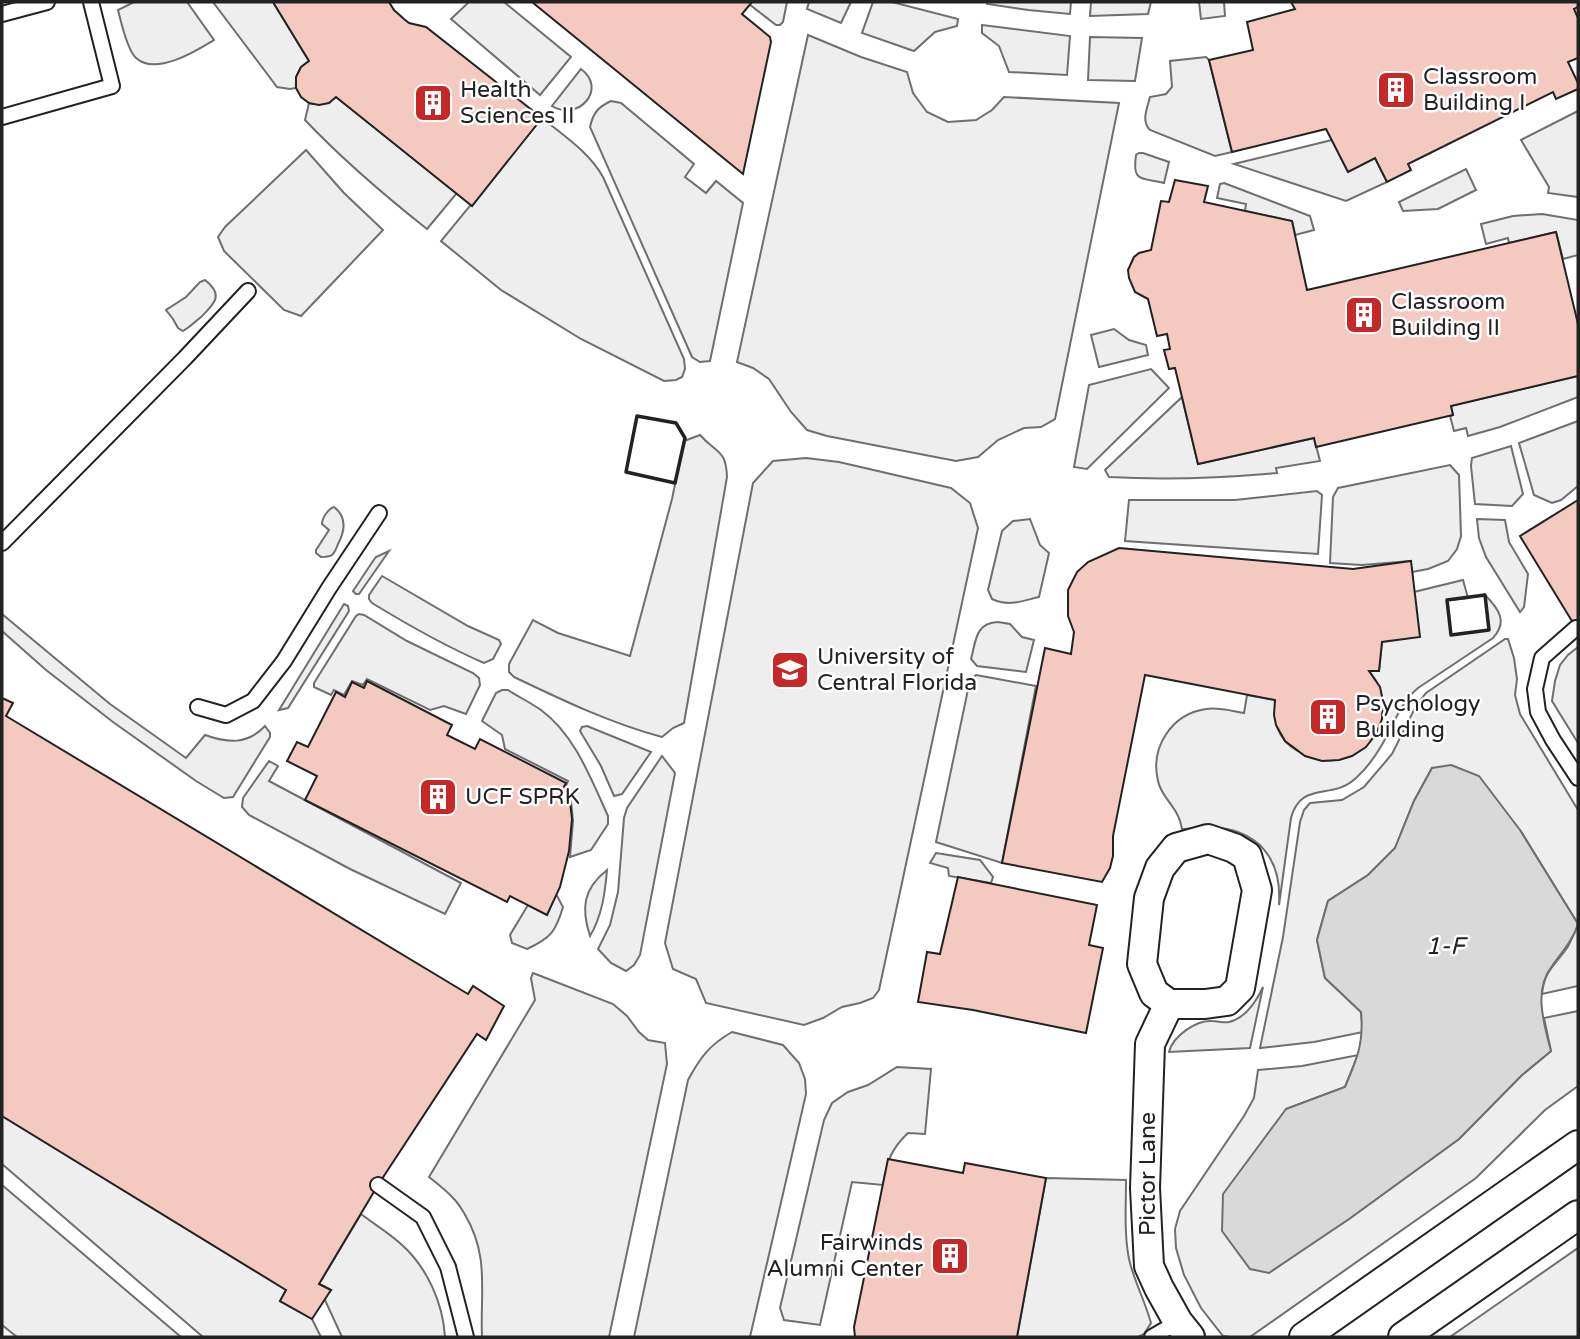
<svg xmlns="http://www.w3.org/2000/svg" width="1580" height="1339" font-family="'Varela Round',sans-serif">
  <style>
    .green { fill: #eee; stroke: #6f6f6f; stroke-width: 2 }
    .water { fill: #d9d9d9; stroke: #6f6f6f; stroke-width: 2 }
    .building { fill: #f3c9c0; stroke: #222; stroke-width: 2 }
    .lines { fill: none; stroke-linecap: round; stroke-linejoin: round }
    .service-casing { stroke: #222; stroke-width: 18 }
    .minor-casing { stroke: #222; stroke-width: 32 }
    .service { stroke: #fff; stroke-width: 14 }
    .minor { stroke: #fff; stroke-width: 28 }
    .wall { stroke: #222; stroke-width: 3.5 }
    .labels { text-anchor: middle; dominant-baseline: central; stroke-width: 5; stroke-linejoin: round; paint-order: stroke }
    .poi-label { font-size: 23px; fill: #222; stroke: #fff; text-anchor: start }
    .street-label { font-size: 23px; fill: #222; stroke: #fff }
    .water-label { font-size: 24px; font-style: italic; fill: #222; stroke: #fff }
  </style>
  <rect width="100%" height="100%" fill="#fff"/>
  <g class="green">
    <path d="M134,2H187L214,40C196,51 156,76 136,58C127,50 121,22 118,10Z"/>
    <path d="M213,2H273L309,61C299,67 295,76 296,88L290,89L277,87Z"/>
    <path d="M469,2H504L571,57L540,95L451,19Z"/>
    <path d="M752,2H787L783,22L780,25H776L749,4Z"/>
    <path d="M809,2H851L841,23L807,9Z"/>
    <path d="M873,2H892L958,19L957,26L935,32L914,51L862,33Z"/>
    <path d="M987,2H1071L1070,14L1028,10L987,4Z"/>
    <path d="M1091,2H1151L1148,14L1090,16Z"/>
    <path d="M1199,2H1224L1225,16L1201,19Z"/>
    <path d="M982,25L1070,36L1067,75L1009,72L999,46L982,33Z"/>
    <path d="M808,35L861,57L907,72L913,93L927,112L948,122L976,120L992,110L1004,97L1119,103L1055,419L1041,427L1024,428L998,440L978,457L956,461L827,436L807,430L791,412L769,379L753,368L737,362Z"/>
    <path d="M1090,37L1142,38L1135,81L1088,80Z"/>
    <path d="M1206,57L1209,60L1232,152L1215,156L1150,130C1141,121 1147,109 1150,97L1166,94L1172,87L1170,61Z"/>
    <path d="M581,69C608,89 578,122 552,106Z"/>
    <path d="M336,97L457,193L427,229C384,195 343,160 305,120L309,103C319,106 327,103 336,97Z"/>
    <path d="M611,101L621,103L694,164L685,177L706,193L716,181L743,203L710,361L700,362L692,357L590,127C593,113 598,107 611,101Z"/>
    <path d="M1578,111V197L1548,193L1549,187L1521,140Z"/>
    <path d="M542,118C564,136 589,152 603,177L684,359L685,369L682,377L676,380L664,381L581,339L501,290L441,241Z"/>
    <path d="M1332,140L1348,172L1375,158L1387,182L1346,201L1234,164Z"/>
    <path d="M306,150L344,193L383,230L301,316L284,310L224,251L218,237L225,227Z"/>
    <path d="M1139,153H1143L1169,162L1164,183C1141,177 1132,183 1136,155Z"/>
    <path d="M1466,169L1476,190L1438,209L1403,211L1399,202Z"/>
    <path d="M1224,183L1310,216L1314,230L1295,235L1292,221L1245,211L1246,204L1217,198L1220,184Z"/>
    <path d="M1542,214L1578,220V255L1563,259L1556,232L1509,243L1508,238L1486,244L1481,224L1513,216Z"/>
    <path d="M205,280C224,295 215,303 201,317C195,322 190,327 183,331L178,328L173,319L166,310L186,297L200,282Z"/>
    <path d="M1114,329L1129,340L1146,345L1148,355L1099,367L1091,335Z"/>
    <path d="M1151,369L1169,388L1087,469L1074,467L1089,385Z"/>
    <path d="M1578,376V397L1500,427L1468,436L1466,428L1454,431L1450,416L1453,415L1451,406Z"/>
    <path d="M1182,397L1198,464L1314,438L1320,461L1276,468L1277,473C1221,478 1165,480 1109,477L1105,470Z"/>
    <path d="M1578,421V486L1561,500L1552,503L1534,495L1519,443Z"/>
    <path d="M700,435C717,454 726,449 727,477L684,723L673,728L662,737C610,723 562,700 514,677L509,672V664L533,620L558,633L630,656L672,499L684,441Z"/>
    <path d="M1511,446L1523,494L1512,506L1475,504L1471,466L1472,458Z"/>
    <path d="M806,458L839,462L951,488L970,503L978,528L879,990L873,998L860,1003L842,1007L823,1018L804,1025L706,1003L696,979L673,969L665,943L753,483L773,461Z"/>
    <path d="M1450,465L1459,475L1461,536L1457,549L1448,561L1428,569L1412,572L1410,561L1362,565L1330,563L1333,497L1338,488Z"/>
    <path d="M1317,491L1322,495L1318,554L1125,541L1129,500H1235Z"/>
    <path d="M334,507C347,517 345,531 338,544C337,547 334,553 332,555C329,557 325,557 321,557L316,553V550L329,530L322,524C322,518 328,509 334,507Z"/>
    <path d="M1030,519L1040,545L1049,553L1039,597C1022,601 1009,607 992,599L988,590L1002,531L1013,521Z"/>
    <path d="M1477,519L1505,520L1509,542L1528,574L1524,607L1520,612L1486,557L1479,538Z"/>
    <path d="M389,551L359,594H356L353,591L373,561L376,557Z"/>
    <path d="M382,576L468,626L499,640L501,644L493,659L484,663C445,646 408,625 372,603L369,599V595Z"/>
    <path d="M1463,580L1468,598L1447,600L1451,635L1489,630L1485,595C1499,609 1508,622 1493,638L1418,688C1399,704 1393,727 1380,748C1374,758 1365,770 1356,778C1332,801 1301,780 1291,818L1279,905C1282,858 1258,829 1210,827C1201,827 1191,829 1182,829C1181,824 1180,819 1177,814C1171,802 1161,795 1158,781C1150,748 1171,714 1206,709C1218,707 1232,711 1244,713L1247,695L1275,700C1276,708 1275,719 1277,727C1281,738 1288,746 1298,751C1352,785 1410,720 1369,671H1379L1382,642L1414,592Z"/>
    <path d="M344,604L348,606L349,611L288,708L279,710Z"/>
    <path d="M2,614L110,704L186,758L205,735C228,743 247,745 265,726L270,733V737L233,797L224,798L196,781L113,722L46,670L2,631Z"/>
    <path d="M359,614L364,615L407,641L473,673L479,678L480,685L466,714L444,706L430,710L367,679L363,685L352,681L344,695L334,690L331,695L314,687V683L356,616Z"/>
    <path d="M998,622L1010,624L1022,637L1034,640L1026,672L977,666L971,659C976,641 975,623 998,622Z"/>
    <path d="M1505,639H1508L1514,658L1517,679L1515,695L1520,714L1578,810V924L1520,830L1432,768L1414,801L1395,848L1368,875L1328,901L1317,940L1325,978L1361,1012L1363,1032L1314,1042L1260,1048L1283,937L1300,822L1304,810L1310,803L1342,800L1364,787L1392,754L1417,704L1426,693Z"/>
    <path d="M1578,647V743L1552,701L1555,681L1560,665L1568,655Z"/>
    <path d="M976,675L1036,686L1002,863L936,842L970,680Z"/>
    <path d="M502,690H508C519,697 531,703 541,710C575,735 591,779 608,816V824L591,850L570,857L573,821L570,792L565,788L568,781L505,749L502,735L482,721L496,693Z"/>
    <path d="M587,726L651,752L622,794L614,796L601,766L580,731L582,727Z"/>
    <path d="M662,756L675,773L640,955L634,965L626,971L611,963L598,949L610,925L618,892L624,818L627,808Z"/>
    <path d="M269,761L278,766L269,781L461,883L445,914L350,869L249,815L242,807L243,798Z"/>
    <path d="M936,853L980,860L993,877L991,883L949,876L948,868L930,863Z"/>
    <path d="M607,870C605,893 602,916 590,936C581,908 583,889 607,870Z"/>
    <path d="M556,894L563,907C556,931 551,938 527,949L512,943L510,935L528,905L547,915Z"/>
    <path d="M1578,926V986L1542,994C1544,971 1555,965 1567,948C1571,941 1574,933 1578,926Z"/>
    <path d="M533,973L613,1004L627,1016L639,1032L648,1040L665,1043L667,1064L609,1337H482C480,1291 490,1256 464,1213C461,1208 458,1203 454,1199C447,1191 438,1184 429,1177L535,1000L531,978Z"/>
    <path d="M1263,987L1250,1048L1169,1052C1173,1036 1196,1020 1212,1021C1218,1021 1223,1023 1229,1022C1246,1018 1256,1002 1263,987Z"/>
    <path d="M1578,1011V1086L1545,1110L1476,1178L1250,1337H1230L1223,1336L1201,1308L1184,1275L1176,1248L1175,1229L1180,1211L1244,1116L1254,1098L1258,1070L1302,1066L1358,1055L1345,1087L1286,1109L1269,1272L1349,1219L1459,1139L1522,1075L1551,1051L1544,1018Z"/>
    <path d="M732,1032L783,1045L799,1063L805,1079L806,1094L750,1337H634L688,1080C700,1058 709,1045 732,1032Z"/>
    <path d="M897,1067L931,1069L925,1134L908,1133C890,1150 887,1162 883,1185L852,1182L820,1325L784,1320L780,1308L824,1120L832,1103L848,1092L868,1085Z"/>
    <path d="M2,1116L286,1290L280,1301L312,1319L321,1337H203L2,1164Z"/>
    <path d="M1046,1178L1126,1180C1126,1207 1124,1233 1129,1259C1134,1281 1145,1301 1151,1323L1144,1334L1138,1337H1017Z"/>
    <path d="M2,1185L181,1337H17L2,1325Z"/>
    <path d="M361,1214C374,1224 389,1233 401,1244C427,1267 443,1303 445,1337H342L324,1298L331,1290L319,1284Z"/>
    <path d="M1578,1248V1337H1450Z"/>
  </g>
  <path class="water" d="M1451,765L1479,776L1520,830L1578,924C1573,940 1562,952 1552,966C1533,990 1544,1024 1551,1051L1522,1075L1459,1139L1349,1219L1269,1273L1250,1269L1222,1231L1223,1194L1286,1109L1345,1087C1357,1059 1364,1043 1361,1012L1325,978L1317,940L1328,901L1368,875L1395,848L1414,801L1432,768Z"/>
  <g class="building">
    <path d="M273,2H389L394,10L404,19L409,23L426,27L542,118L472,206L336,97L329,103L319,105L309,103L301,97L296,88V77L301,67L309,61Z"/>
    <path d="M532,2H752L742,14L770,37L771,42L743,174Z"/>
    <path d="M1291,2H1578V7L1574,9L1578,18V58L1568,62L1578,83V89L1556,99L1553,92L1408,164L1411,170L1387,182L1375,158L1348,172L1326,129L1232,152L1209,60L1253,50L1247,22L1295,9Z"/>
    <path d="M1175,180L1208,186L1204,202L1292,221L1307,290L1556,232L1578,324V376L1451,406L1453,415L1316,447L1314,438L1198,464L1175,368L1169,369L1164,350L1170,349L1167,334L1157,336L1148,299L1135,292L1129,278L1128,270L1134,257L1139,253L1151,250L1161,201L1169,202Z"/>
    <path d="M1578,500V631L1520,536Z"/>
    <path d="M1119,548L1353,569L1411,561L1420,637L1382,642L1379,671H1369L1380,687L1383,701L1382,719L1376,734L1366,747L1352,756L1339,760L1322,761L1305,756L1285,741L1276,725L1274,715L1275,700L1145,675L1113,836V856L1110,868L1102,882L1002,863L1045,648L1071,654L1074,632L1068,616V590L1077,572L1088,562Z"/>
    <path d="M367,681L452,725L447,735L475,749L480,739L566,783L563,789L569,793L572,819L569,851L560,887L547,915L510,896L507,902L305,800L317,776L287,761L297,742L308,747L336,692L345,697L352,682L364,688Z"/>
    <path d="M2,698L13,703L6,716L468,994L473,986L504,1006L486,1040L477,1034L378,1185L319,1284L331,1290L312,1319L280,1301L286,1290L2,1116Z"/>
    <path d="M958,877L1097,905L1089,945L1103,948L1086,1033L973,1010L918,1002L927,952L940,954Z"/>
    <path d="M888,1159L963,1173L965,1163L1046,1178L1017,1337H855L854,1327Z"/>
  </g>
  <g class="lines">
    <defs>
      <g id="service">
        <path d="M2,14L47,2"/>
        <path d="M2,117L112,86L91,2"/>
        <path d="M2,543L185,358L248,291"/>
        <path d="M1576,628L1542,658L1535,689L1538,712L1553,740L1578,778"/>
        <path d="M198,707L226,715L253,701L284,661L329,588L379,513"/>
        <path d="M378,1185L423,1217L448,1267L466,1337"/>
        <path d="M1152,1337L1178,1322"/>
      </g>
      <g id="minor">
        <path d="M1208,839L1234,848L1247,856L1257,890L1240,988L1227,1001L1205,1004H1169L1154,993L1142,964L1149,898L1160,868L1176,848Z"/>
        <path d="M1169,1004L1150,1044L1145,1188L1149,1266L1159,1288L1178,1322L1190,1337"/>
        <path d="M1304,1337L1578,1145"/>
        <path d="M1403,1337L1578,1215"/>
      </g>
    </defs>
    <use href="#service" class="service-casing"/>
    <use href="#minor" class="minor-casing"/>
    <use href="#service" class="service"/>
    <use href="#minor" class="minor"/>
    <g class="wall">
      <path d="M637,416L676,423L685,438L675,483L626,472Z"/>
      <path d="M1485,595L1489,630L1451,635L1447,600Z"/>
    </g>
  </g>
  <defs>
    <symbol id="building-square" viewBox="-11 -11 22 22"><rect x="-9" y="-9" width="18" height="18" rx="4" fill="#c62828" stroke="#fff"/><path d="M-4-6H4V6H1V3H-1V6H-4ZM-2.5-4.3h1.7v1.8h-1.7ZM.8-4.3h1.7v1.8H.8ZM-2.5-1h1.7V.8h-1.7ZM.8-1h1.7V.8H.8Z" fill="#fff"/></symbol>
    <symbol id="university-square" viewBox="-11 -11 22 22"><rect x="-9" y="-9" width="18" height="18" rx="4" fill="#c62828" stroke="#fff"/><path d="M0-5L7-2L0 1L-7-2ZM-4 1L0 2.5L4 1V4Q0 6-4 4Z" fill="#fff"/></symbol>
  </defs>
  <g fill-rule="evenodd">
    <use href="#building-square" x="1374" y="68" width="44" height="44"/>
    <use href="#building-square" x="411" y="81" width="44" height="44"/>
    <use href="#building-square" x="1342" y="293" width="44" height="44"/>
    <use href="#university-square" x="768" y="648" width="44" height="44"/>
    <use href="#building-square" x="1306" y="695" width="44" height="44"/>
    <use href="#building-square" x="416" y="775" width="44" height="44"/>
    <use href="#building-square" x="928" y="1234" width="44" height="44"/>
  </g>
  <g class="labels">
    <g class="poi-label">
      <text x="1423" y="77">Classroom<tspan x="1423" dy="26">Building I</tspan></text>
      <text x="460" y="90">Health<tspan x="460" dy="26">Sciences II</tspan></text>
      <text x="1391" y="302">Classroom<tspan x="1391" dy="26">Building II</tspan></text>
      <text x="817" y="657">University of<tspan x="817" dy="26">Central Florida</tspan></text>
      <text x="1355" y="704">Psychology<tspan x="1355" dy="26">Building</tspan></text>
      <text x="465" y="797">UCF SPRK</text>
      <text x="923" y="1243" text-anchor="end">Fairwinds<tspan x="923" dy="26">Alumni Center</tspan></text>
    </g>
    <g class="street-label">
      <text transform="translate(1148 1174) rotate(-90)">Pictor Lane</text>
    </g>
    <g class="water-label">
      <text x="1445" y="946">1-F</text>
    </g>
  </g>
  <rect width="1580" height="1339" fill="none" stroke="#222222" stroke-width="7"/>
</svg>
